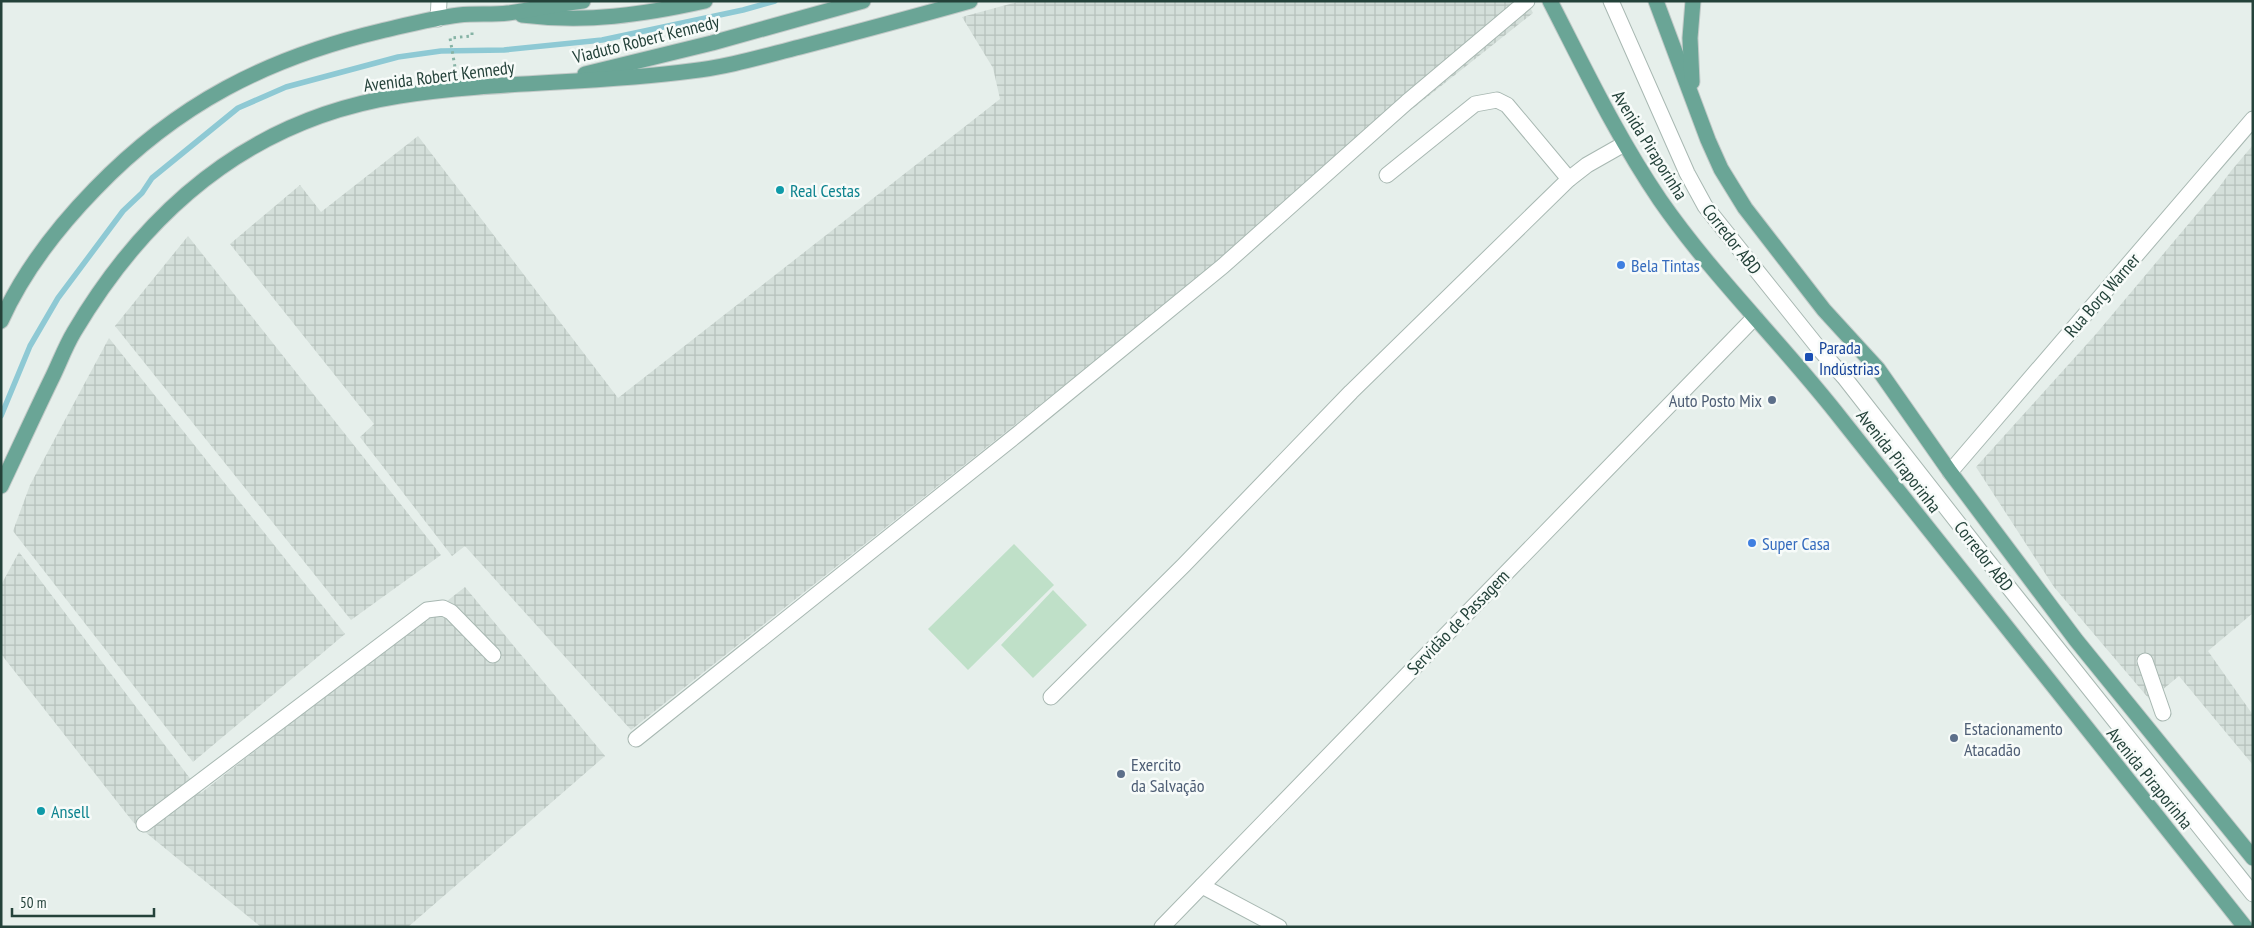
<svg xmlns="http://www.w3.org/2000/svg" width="2254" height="928" font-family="'PT Sans Narrow',sans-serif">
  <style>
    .industrial { fill: url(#industrial-grid) }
    .pitch { fill: #bfe0c8 }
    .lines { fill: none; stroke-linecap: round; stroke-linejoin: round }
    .stream { stroke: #8ec9d4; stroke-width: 5.5 }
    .minor-casing { stroke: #a8b8b2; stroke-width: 17 }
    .major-casing { stroke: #c2cac8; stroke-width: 17 }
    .path { stroke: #86b3a5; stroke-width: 3; stroke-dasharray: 2.5 4; stroke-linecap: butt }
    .minor { stroke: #fff; stroke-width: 15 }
    .major { stroke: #6aa596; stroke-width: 15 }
    .culture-dot { fill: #0f9aa8; stroke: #f7fbf9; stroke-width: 2 }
    .shop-dot { fill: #3f7fe0; stroke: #f7fbf9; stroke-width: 2 }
    .transit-dot { fill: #1a4fb4; stroke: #f7fbf9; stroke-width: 2 }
    .service-dot { fill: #5c6f8a; stroke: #f7fbf9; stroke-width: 2 }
    .labels { text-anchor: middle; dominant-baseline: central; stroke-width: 5; stroke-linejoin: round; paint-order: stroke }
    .street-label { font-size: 18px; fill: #24423a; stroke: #f7fbf9 }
    .culture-label { font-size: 18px; fill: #0d838f; stroke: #f7fbf9; text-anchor: start }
    .shop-label { font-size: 18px; fill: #366cbe; stroke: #f7fbf9; text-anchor: start }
    .transit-label { font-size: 18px; fill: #164399; stroke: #f7fbf9; text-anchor: start }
    .service-label { font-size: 18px; fill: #4e5e75; stroke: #f7fbf9; text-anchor: start }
  </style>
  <defs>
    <pattern id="industrial-grid" width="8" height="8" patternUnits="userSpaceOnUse" patternTransform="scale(1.25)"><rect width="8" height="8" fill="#d4dfda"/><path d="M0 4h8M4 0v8" fill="none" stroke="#b6c1bc"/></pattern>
  </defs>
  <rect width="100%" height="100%" fill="#e6efeb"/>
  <g class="industrial">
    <path d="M1021,1H1527L1533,13L631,730L465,546L452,556L360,437L374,424L230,244L300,185L321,212L418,136L618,398L1000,99L993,68L962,17Z"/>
    <path d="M2253,145V613L2208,651L2253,715V765L2179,676L2150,700L2054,587L1976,467L2096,334L2217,190L2231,171Z"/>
    <path d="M188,236L441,555L351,620L115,326Z"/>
    <path d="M109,338L345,634L193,762L13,531L30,485Z"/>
    <path d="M19,552L201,793L465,587L605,756L408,927H261L133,822L1,654V585Z"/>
  </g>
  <g class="pitch">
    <path d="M1014,544L1054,585L968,670L928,629Z"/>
    <path d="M1053,590L1087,625L1033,678L1001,645Z"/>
  </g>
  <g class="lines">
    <path class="stream" d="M1,416L30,346L58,298L123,211L142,193L152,178L238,108L286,87L398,57L441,51L504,50L602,40L743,10L775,1"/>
    <defs>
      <g id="minor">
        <path d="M1611,1L1687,173L1705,206L1821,351L1844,377L1987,560L2253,894"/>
        <path d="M438,19L439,1"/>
        <path d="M1387,175L1475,104L1497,100L1507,105L1569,179"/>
        <path d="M1950,472L2253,119"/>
        <path d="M2145,661L2163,713"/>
        <path d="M1051,697L1184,565L1351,392L1569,179L1587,165L1624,144"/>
        <path d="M636,739L1019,433L1223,266L1407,102L1527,1"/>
        <path d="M144,824L427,610L443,608L451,612L493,655"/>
        <path d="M1202,886L1279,927"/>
        <path d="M1162,927L1755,317"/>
      </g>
      <g id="major">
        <path d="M1550,1C1585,69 1617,137 1660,200C1714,278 1784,345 1842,420C1976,590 2111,758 2245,927"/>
        <path d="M1656,1L1708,140L1721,169L1745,208L1824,310L1878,369L1950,472L2076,640L2253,858"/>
        <path d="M522,15C586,23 642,15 705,1"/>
        <path d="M585,74L712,43L863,1"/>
        <path d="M1692,82L1690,38L1693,1"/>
        <path d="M1,321C23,272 58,227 95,189C177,104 267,58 381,31C407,25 433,18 459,15C475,13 492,15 508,13C533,10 557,4 583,1"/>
        <path d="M1,486C18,450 34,415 51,380C59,364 65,347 74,332C148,207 252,119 399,96C496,81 594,84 691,71C728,67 764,56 800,47C857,32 913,17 970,1"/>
      </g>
    </defs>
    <use href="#minor" class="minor-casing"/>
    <use href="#major" class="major-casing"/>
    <path class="path" d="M456,73L450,38L472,36V31"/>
    <use href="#minor" class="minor"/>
    <use href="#major" class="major"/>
  </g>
  <g class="culture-dot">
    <circle cx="780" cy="190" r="5"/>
    <circle cx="41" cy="811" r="5"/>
  </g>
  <g class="shop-dot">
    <circle cx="1621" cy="265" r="5"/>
    <circle cx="1752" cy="543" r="5"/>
  </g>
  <rect class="transit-dot" x="1804" y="352" width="10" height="10" rx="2.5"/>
  <g class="service-dot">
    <circle cx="1772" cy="400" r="5"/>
    <circle cx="1954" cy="738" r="5"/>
    <circle cx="1121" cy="774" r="5"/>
  </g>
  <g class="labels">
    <g class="street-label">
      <text transform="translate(646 39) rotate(-14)">Viaduto Robert Kennedy</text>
      <text transform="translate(439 76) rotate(-7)">Avenida Robert Kennedy</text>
      <text transform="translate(1650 145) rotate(58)">Avenida Piraporinha</text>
      <text transform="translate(1732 239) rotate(52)">Corredor ABD</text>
      <text transform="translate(2102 295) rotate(-49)">Rua Borg Warner</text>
      <text transform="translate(1899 461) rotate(52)">Avenida Piraporinha</text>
      <text transform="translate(1984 556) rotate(52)">Corredor ABD</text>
      <text transform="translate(1458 622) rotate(-46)">Servidão de Passagem</text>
      <text transform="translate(2150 778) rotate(51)">Avenida Piraporinha</text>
    </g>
    <g class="culture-label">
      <text x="790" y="190">Real Cestas</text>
      <text x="51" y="811">Ansell</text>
    </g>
    <g class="shop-label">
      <text x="1631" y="265">Bela Tintas</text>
      <text x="1762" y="543">Super Casa</text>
    </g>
    <g class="transit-label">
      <text x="1819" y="347">Parada<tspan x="1819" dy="21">Indústrias</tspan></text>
    </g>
    <g class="service-label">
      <text x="1762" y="400" text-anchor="end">Auto Posto Mix</text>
      <text x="1964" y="728">Estacionamento<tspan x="1964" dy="21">Atacadão</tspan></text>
      <text x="1131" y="764">Exercito<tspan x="1131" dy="21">da Salvação</tspan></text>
    </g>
  </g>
  <rect width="2254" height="928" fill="none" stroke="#24423a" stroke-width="5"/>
  <path d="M12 908v8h142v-8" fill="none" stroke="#24423a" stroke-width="2.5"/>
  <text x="20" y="908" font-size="15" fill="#24423a" stroke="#f7fbf9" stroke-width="4" paint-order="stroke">50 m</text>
</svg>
